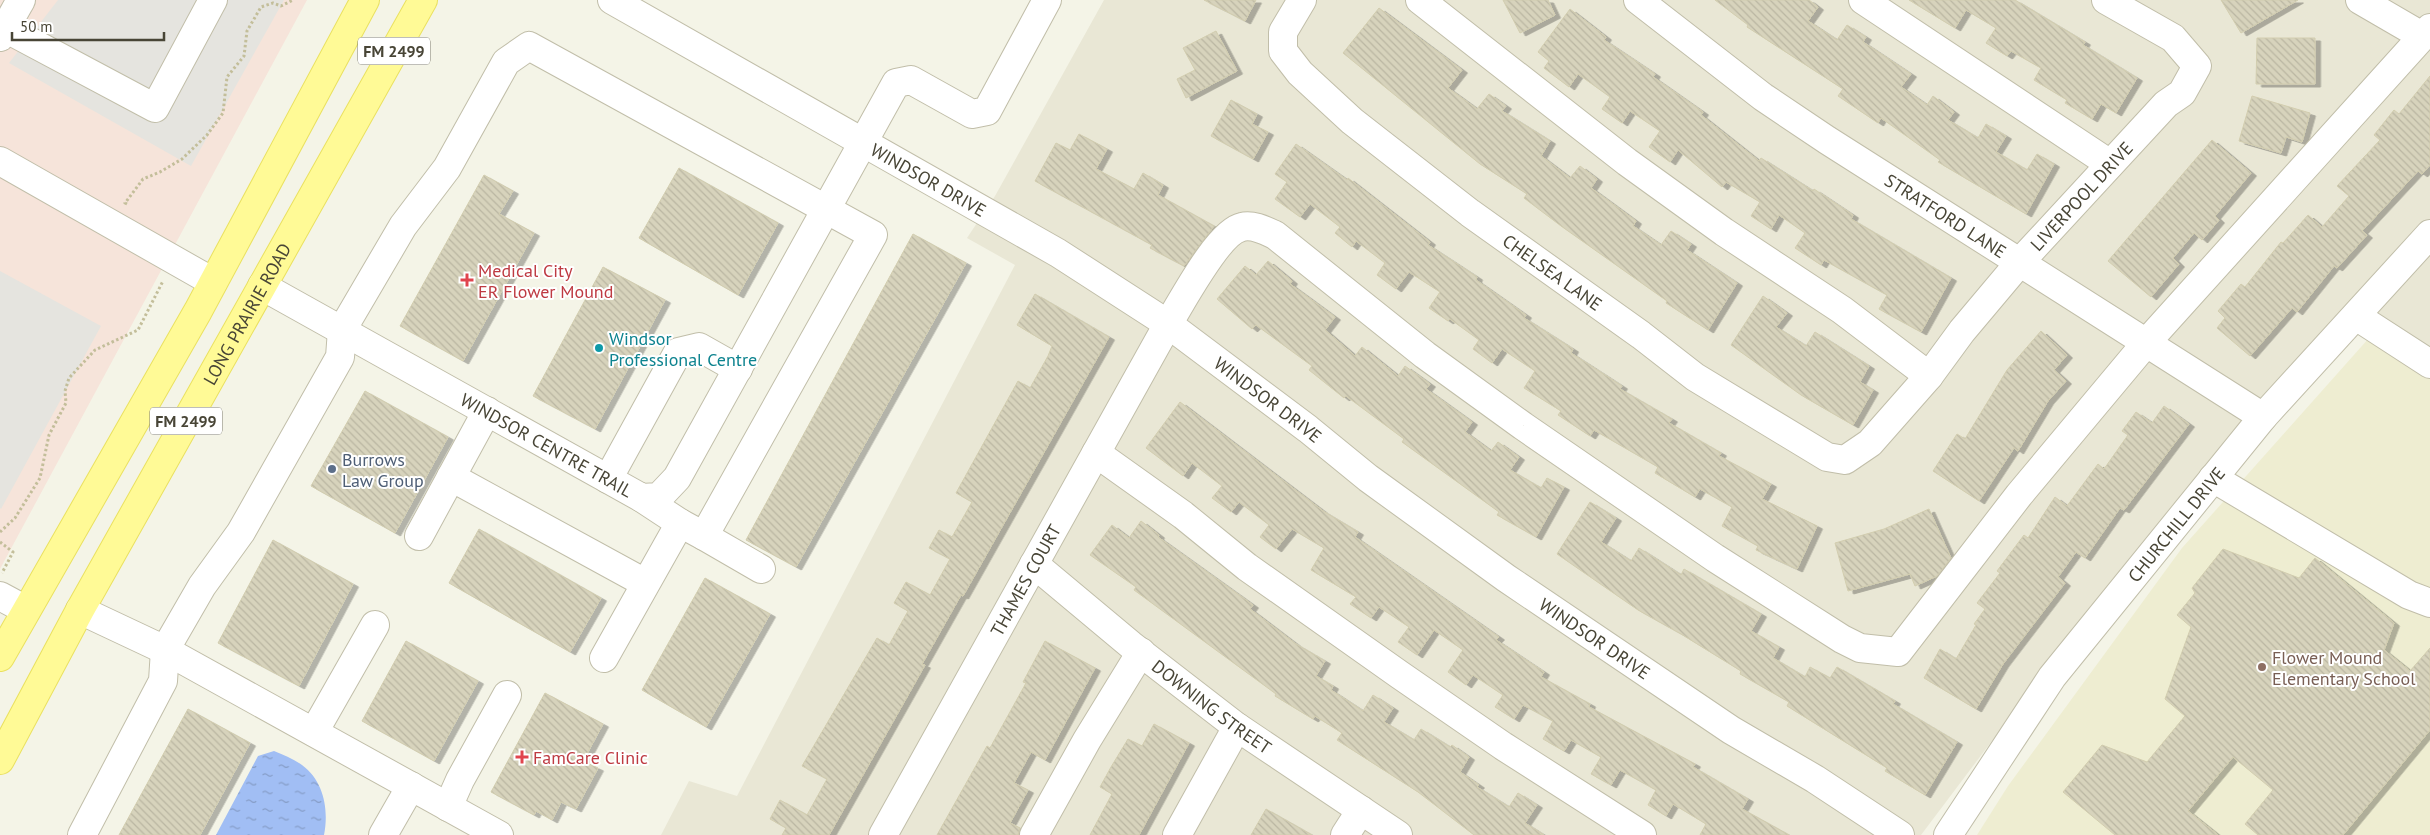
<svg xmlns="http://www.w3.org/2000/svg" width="2430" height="835" font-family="'PT Sans',sans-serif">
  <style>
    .residential { fill: #e9e7d5 }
    .education { fill: #eeedd1 }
    .medical { fill: #f6e4da }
    .parking { fill: #e5e4df }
    .water { fill: url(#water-ripples) }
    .building { fill: url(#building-back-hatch); stroke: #d2cdaf; filter: url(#shadow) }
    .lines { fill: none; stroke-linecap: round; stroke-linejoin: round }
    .minor-casing { stroke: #c1bea9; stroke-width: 30 }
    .major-casing { stroke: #eae160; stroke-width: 30 }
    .path { stroke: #c3be9a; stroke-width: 3; stroke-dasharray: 2.5 2.5; stroke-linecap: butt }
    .minor { stroke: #fff; stroke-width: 28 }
    .major { stroke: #fffa96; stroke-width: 28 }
    .health-dot { fill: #e0444e; stroke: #fff; stroke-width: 2 }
    .culture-dot { fill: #0f9aa8; stroke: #fff; stroke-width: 2 }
    .service-dot { fill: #5c6f8a; stroke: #fff; stroke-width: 2 }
    .education-dot { fill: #8d6e63; stroke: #fff; stroke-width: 2 }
    .labels { text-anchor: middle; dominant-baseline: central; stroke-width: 4; stroke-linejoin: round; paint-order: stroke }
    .shield { fill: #fff; stroke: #7f7d72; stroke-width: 1 }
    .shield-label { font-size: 16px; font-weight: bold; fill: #484536 }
    .street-label { font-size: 18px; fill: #484536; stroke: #fff }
    .health-label { font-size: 18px; fill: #be3a42; stroke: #fff; text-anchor: start }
    .culture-label { font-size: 18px; fill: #0d838f; stroke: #fff; text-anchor: start }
    .service-label { font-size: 18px; fill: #4e5e75; stroke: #fff; text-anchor: start }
    .education-label { font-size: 18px; fill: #785e54; stroke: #fff; text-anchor: start }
  </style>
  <defs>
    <pattern id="water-ripples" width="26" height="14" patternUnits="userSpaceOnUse" patternTransform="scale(1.25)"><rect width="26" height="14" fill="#a1bef4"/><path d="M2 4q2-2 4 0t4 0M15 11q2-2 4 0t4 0" fill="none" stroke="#859cc6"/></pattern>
    <pattern id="building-back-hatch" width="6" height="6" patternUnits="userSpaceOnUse" patternTransform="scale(1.25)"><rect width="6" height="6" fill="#d7d3bc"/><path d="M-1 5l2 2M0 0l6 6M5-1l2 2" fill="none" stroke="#bab6a2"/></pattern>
    <filter id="shadow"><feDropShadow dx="5.5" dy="3" stdDeviation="0" flood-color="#0004"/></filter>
  </defs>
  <rect width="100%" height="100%" fill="#f4f4e7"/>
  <path class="residential" d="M1104,0H2430V375L2346,315L2242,422L2126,563L1921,835H661L689,781L737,796L1015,265L967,238L995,196Z"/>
  <path class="education" d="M2369,338L2430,375V835H1977L2008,786L2182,548Z"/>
  <path class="medical" d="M0,0H307L0,569Z"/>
  <g class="parking">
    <path d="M58,0H284L191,166L9,63Z"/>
    <path d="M0,271L101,326L1,509L0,508Z"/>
  </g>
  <path class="water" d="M274,751C283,755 294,759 302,765C324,781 329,810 324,835H216L258,756Z"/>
  <g class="building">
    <path d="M1204,0H1256L1245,21Z"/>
    <path d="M1503,0H1548L1555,15L1520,33Z"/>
    <path d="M1715,0H1809L1818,7L1808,21L1837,40L1847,25L1866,37L1863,42L1911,74L1901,87L1927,105L1933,96L1954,112L1948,120L1978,138L1986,124L2006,136L1996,152L2027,170L2037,154L2054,164L2026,214L1938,162L1940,160L1881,118L1878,123L1838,96L1843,89L1747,27L1748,25Z"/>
    <path d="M1909,0H2015L2085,42L2083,45L2137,78L2116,113L2101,104L2092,119L2065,103L2067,100L2034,80L2041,68L2011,51L2007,56L1986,43L1996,28L1966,10L1955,28Z"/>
    <path d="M2221,0H2298L2241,33Z"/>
    <path d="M1379,8L1462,70L1448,88L1477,109L1489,94L1506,106L1502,111L1550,141L1541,156L1570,178L1580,166L1597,179L1591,188L1636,221L1633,226L1661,245L1671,231L1691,244L1687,250L1737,283L1708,330L1666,303L1667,301L1561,226L1524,198L1527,194L1480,164L1343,53Z"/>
    <path d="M1570,9L1606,37L1604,40L1655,74L1653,77L1703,112L1701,115L1759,161L1761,158L1813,191L1814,189L1853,215L1851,219L1951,278L1921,332L1879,309L1887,295L1824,260L1821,265L1795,248L1805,233L1779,215L1771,229L1751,216L1760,202L1726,182L1722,187L1678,150L1670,162L1649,147L1660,131L1630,111L1622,123L1602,109L1610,97L1578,74L1569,87L1544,68L1549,61L1538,52Z"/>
    <path d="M1216,31L1237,71L1186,98L1177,79L1195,70L1183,48Z"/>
    <path d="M2257,38H2315V84H2256Z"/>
    <path d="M2430,76V165L2422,174L2418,171L2362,231L2367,235L2337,268L2334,266L2297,312L2292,308L2250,356L2217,328L2225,318L2218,311L2241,284L2245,287L2281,242L2283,243L2308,215L2322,227L2349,196L2337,186L2380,140L2374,135L2394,110L2399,114Z"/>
    <path d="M2252,96L2310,113L2302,142L2286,137L2281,153L2239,141Z"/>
    <path d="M1231,100L1257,114L1252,124L1268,132L1253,159L1211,136Z"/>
    <path d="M1079,134L1107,149L1096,169L1134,189L1143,173L1163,185L1158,195L1214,226L1184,266L1150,248L1152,245L1035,181L1056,143L1070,150Z"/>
    <path d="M2212,140L2251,173L2215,216L2219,220L2202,240L2194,233L2173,258L2179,264L2151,297L2108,261Z"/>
    <path d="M1296,144L1347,180L1348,178L1430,242L1428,245L1477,277L1476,280L1526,315L1524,318L1573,349L1571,353L1622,386L1620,389L1672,419L1669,423L1721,453L1719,456L1771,484L1762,499L1817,526L1797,569L1756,550L1758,546L1722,526L1732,507L1700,489L1695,497L1655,473L1658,467L1594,430L1590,436L1558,415L1561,411L1524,388L1535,371L1502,349L1492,363L1473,349L1479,340L1450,319L1448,321L1429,308L1440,292L1409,272L1396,289L1377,275L1385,263L1356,241L1352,247L1335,233L1340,227L1310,204L1300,217L1275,199L1287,182L1275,174Z"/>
    <path d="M679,168L778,223L738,295L639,238Z"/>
    <path d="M484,175L513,191L499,214L534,233L463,361L400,326Z"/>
    <path d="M913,234L966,263L796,567L746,540Z"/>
    <path d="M1268,261L1292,281L1290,284L1335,317L1325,330L1355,356L1362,347L1398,376L1405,366L1430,384L1426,389L1472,422L1465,432L1491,451L1498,442L1519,457L1510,470L1541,488L1547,478L1564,487L1536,537L1497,515L1499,512L1402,442L1404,439L1346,396L1344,398L1309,370L1312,366L1256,325L1252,329L1217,299L1245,266L1256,275Z"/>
    <path d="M603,267L665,300L595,429L533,396Z"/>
    <path d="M1035,294L1109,337L963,596L961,595L922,664L925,665L829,835H782L786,828L770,819L780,800L807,815L827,779L802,766L877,638L889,645L908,611L894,603L906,582L930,595L950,559L929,548L939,530L952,537L972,502L956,493L1018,381L1030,388L1048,356L1052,346L1017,325Z"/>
    <path d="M1763,296L1787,313L1776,327L1806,346L1815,332L1869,366L1860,382L1873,390L1853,425L1801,395L1731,345Z"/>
    <path d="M2041,331L2067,355L2054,370L2066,381L2048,401L2018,451L2014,448L1979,501L1933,471L1957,434L1965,439L2007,370Z"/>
    <path d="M365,391L448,437L395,533L311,486Z"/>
    <path d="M1180,402L1323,511L1358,532L1355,537L1499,637L1496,640L1544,672L1541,677L1590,704L1589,707L1695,764L1693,767L1748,799L1742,809L1789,835H1700L1706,824L1673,804L1666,816L1648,805L1656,790L1620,770L1611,785L1591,774L1601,757L1571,740L1564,751L1543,739L1553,721L1523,705L1514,719L1495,707L1503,695L1473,675L1466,685L1448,672L1463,650L1434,630L1417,655L1398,642L1409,627L1379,607L1371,618L1350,604L1356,597L1311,570L1324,548L1292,529L1276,549L1260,537L1269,525L1239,502L1231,512L1212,498L1222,486L1192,463L1183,476L1146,448Z"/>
    <path d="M2164,406L2189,424L2124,510L2120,508L2085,558L2076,552L2058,577L2065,583L2003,664L1976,709L1924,678L1940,649L1956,659L1976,625L1974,624L1985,609L1977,603L2000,573L1997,571L2024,535L2028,538L2055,497L2067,506L2098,464L2104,469L2128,435L2122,431L2136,412L2152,423Z"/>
    <path d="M1590,502L1616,518L1601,542L1631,561L1639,548L1681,575L1684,569L1761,614L1751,631L1779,647L1773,658L1805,677L1810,667L1830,678L1837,667L1895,701L1893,704L1957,742L1925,795L1885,771L1887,768L1787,706L1789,702L1740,674L1741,671L1681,634L1638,610L1557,554Z"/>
    <path d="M1929,509L1951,558L1937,576L1915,586L1910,574L1848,591L1835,543L1884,529Z"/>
    <path d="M1141,521L1159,535L1158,537L1253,605L1250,609L1296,644L1325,661L1316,676L1333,686L1331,690L1363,711L1373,695L1393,708L1384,722L1414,740L1421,729L1450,747L1452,745L1469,757L1460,772L1479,785L1477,787L1509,807L1518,793L1537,805L1525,823L1544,835H1474L1418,792L1337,740L1342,733L1315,716L1313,719L1275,696L1276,694L1134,590L1136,587L1090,555L1112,525L1129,538Z"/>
    <path d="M479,529L601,598L570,652L449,583Z"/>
    <path d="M273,540L353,584L299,686L218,643Z"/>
    <path d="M2223,549L2299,578L2315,558L2394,623L2384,650L2410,671L2430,648V730L2343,835H2258L2245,824L2273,790L2233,757L2188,811L2218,835H2115L2063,792L2102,745L2147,762L2185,716L2165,699L2191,627L2177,615L2195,593L2192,588Z"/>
    <path d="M705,578L770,614L706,727L642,690Z"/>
    <path d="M406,641L478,681L434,761L362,721Z"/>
    <path d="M1045,641L1095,668L1045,760L1031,752L1014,783L1028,790L1010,823L1020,828L1018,835H937L987,746L990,748L1026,683L1023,682Z"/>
    <path d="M545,693L603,724L583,761L598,768L576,809L561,802L552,820L536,811L534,815L491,792Z"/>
    <path d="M188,709L250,743L200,835H119Z"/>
    <path d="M1154,724L1189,743L1139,835H1090L1112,794L1100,787L1111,767L1128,739L1142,746Z"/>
    <path d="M1266,809L1312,835H1251Z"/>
  </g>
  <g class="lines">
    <defs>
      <g id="minor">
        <path id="s1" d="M612,0L1058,253L1168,324L1308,429L1368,478L1506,578L1731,730L1815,779L1900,835"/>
        <path id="s2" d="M1302,0L1283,32V51L1300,73L1352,121L1470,213L1641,335L1695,377L1827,457L1845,460L1870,443L1929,376L1962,331L2020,262L2166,104L2182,93L2197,66L2173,38L2106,0"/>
        <path d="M1420,0L1627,162L1724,232L1842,310L1929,376"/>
        <path id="s3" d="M1638,0L1763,97L1827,140L2263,417"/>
        <path d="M1863,0L2110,164"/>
        <path d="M2360,0L2422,36"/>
        <path d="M5,28L155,108L213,0"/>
        <path d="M0,37L21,0"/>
        <path d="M0,161L213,282"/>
        <path id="s4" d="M262,286L642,498L659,497L677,478L896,83L911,80L972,114L987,111L1047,0"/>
        <path d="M2356,316L2430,364"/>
        <path d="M1096,453L1183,515L1247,567L1400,675L1503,746L1642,835"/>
        <path d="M451,477L645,583"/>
        <path d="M2213,478L2409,595L2430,603"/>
        <path d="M608,479L678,352L699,347L738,369"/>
        <path d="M419,536L487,411"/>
        <path d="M704,536L761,569"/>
        <path id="s5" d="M1034,564L1131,645L1237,727L1398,835"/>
        <path d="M0,596L26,610"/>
        <path d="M80,610L165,650L499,835"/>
        <path d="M604,658L680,523"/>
        <path d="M314,732L375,625"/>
        <path d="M448,807L460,780L507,695"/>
        <path d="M82,835L163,681L165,650L202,586L241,532L340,357L342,330L403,226L447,168L506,62L529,46L873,235L704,536L680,523L642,498"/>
        <path d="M383,835L411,786"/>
        <path id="s6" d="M883,835L1168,324C1182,302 1218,232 1242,227C1253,224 1266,231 1275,235L1425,355L1523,426L1715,558L1842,639L1860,648L1898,652L2019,495L2146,343L2430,28"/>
        <path d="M1034,835L1087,740L1141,652"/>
        <path d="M1177,835L1237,727"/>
        <path d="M1345,835L1361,810"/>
        <path id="s7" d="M1948,835L2052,677L2263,417L2430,234"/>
      </g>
      <g id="major">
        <path d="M0,657L198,311L365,0"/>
        <path id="s8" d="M0,760L80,610L423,0"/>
      </g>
    </defs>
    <use href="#minor" class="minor-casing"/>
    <use href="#major" class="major-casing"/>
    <g class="path">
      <path d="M127,204L125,203L143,179L160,172L182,159L207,135L223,113L227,77L244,56L247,31L261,7L273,3L281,6L293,0"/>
      <path d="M0,532L15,518L40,478L49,435L66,403L65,391L69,378L95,350L138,330L163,281"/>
      <path d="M0,542L13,552L2,573"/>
    </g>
    <use href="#minor" class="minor"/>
    <use href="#major" class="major"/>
  </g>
  <g class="health-dot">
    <path d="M464.5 272.5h5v5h5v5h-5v5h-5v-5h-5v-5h5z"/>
    <path d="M519.5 749.5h5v5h5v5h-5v5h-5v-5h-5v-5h5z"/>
  </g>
  <circle class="culture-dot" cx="599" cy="348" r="5"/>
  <circle class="service-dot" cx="332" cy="469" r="5"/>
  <circle class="education-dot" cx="2262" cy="667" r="5"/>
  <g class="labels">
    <g class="shield">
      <rect x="358" y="37.5" width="72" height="27" rx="4"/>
      <rect x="150" y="407.5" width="72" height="27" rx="4"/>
    </g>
    <g class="shield-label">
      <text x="394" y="51">FM 2499</text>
      <text x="186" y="421">FM 2499</text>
    </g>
    <g class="street-label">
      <text stroke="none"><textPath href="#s1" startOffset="364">WINDSOR DRIVE</textPath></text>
      <text stroke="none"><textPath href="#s2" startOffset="1111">LIVERPOOL DRIVE</textPath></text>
      <text stroke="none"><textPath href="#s3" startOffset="376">STRATFORD LANE</textPath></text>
      <text stroke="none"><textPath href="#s2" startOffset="406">CHELSEA LANE</textPath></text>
      <text stroke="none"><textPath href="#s8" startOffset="510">LONG PRAIRIE ROAD</textPath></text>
      <text stroke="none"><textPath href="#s1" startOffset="769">WINDSOR DRIVE</textPath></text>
      <text stroke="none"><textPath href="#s4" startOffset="326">WINDSOR CENTRE TRAIL</textPath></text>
      <text stroke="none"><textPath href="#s7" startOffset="386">CHURCHILL DRIVE</textPath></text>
      <text stroke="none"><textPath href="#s6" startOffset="292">THAMES COURT</textPath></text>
      <text stroke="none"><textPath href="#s1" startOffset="1174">WINDSOR DRIVE</textPath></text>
      <text stroke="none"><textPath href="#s5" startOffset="228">DOWNING STREET</textPath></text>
    </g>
    <g class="health-label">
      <text x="478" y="270">Medical City<tspan x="478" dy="21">ER Flower Mound</tspan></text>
      <text x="533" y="757">FamCare Clinic</text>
    </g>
    <g class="culture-label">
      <text x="609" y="338">Windsor<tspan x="609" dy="21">Professional Centre</tspan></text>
    </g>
    <g class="service-label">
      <text x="342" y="459">Burrows<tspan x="342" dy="21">Law Group</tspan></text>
    </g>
    <g class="education-label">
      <text x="2272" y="657">Flower Mound<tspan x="2272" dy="21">Elementary School</tspan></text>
    </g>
  </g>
  <path d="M12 32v8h152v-8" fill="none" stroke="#484536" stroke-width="2.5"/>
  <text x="20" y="32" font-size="15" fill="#484536" stroke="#ffffff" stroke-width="4" paint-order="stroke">50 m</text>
</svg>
